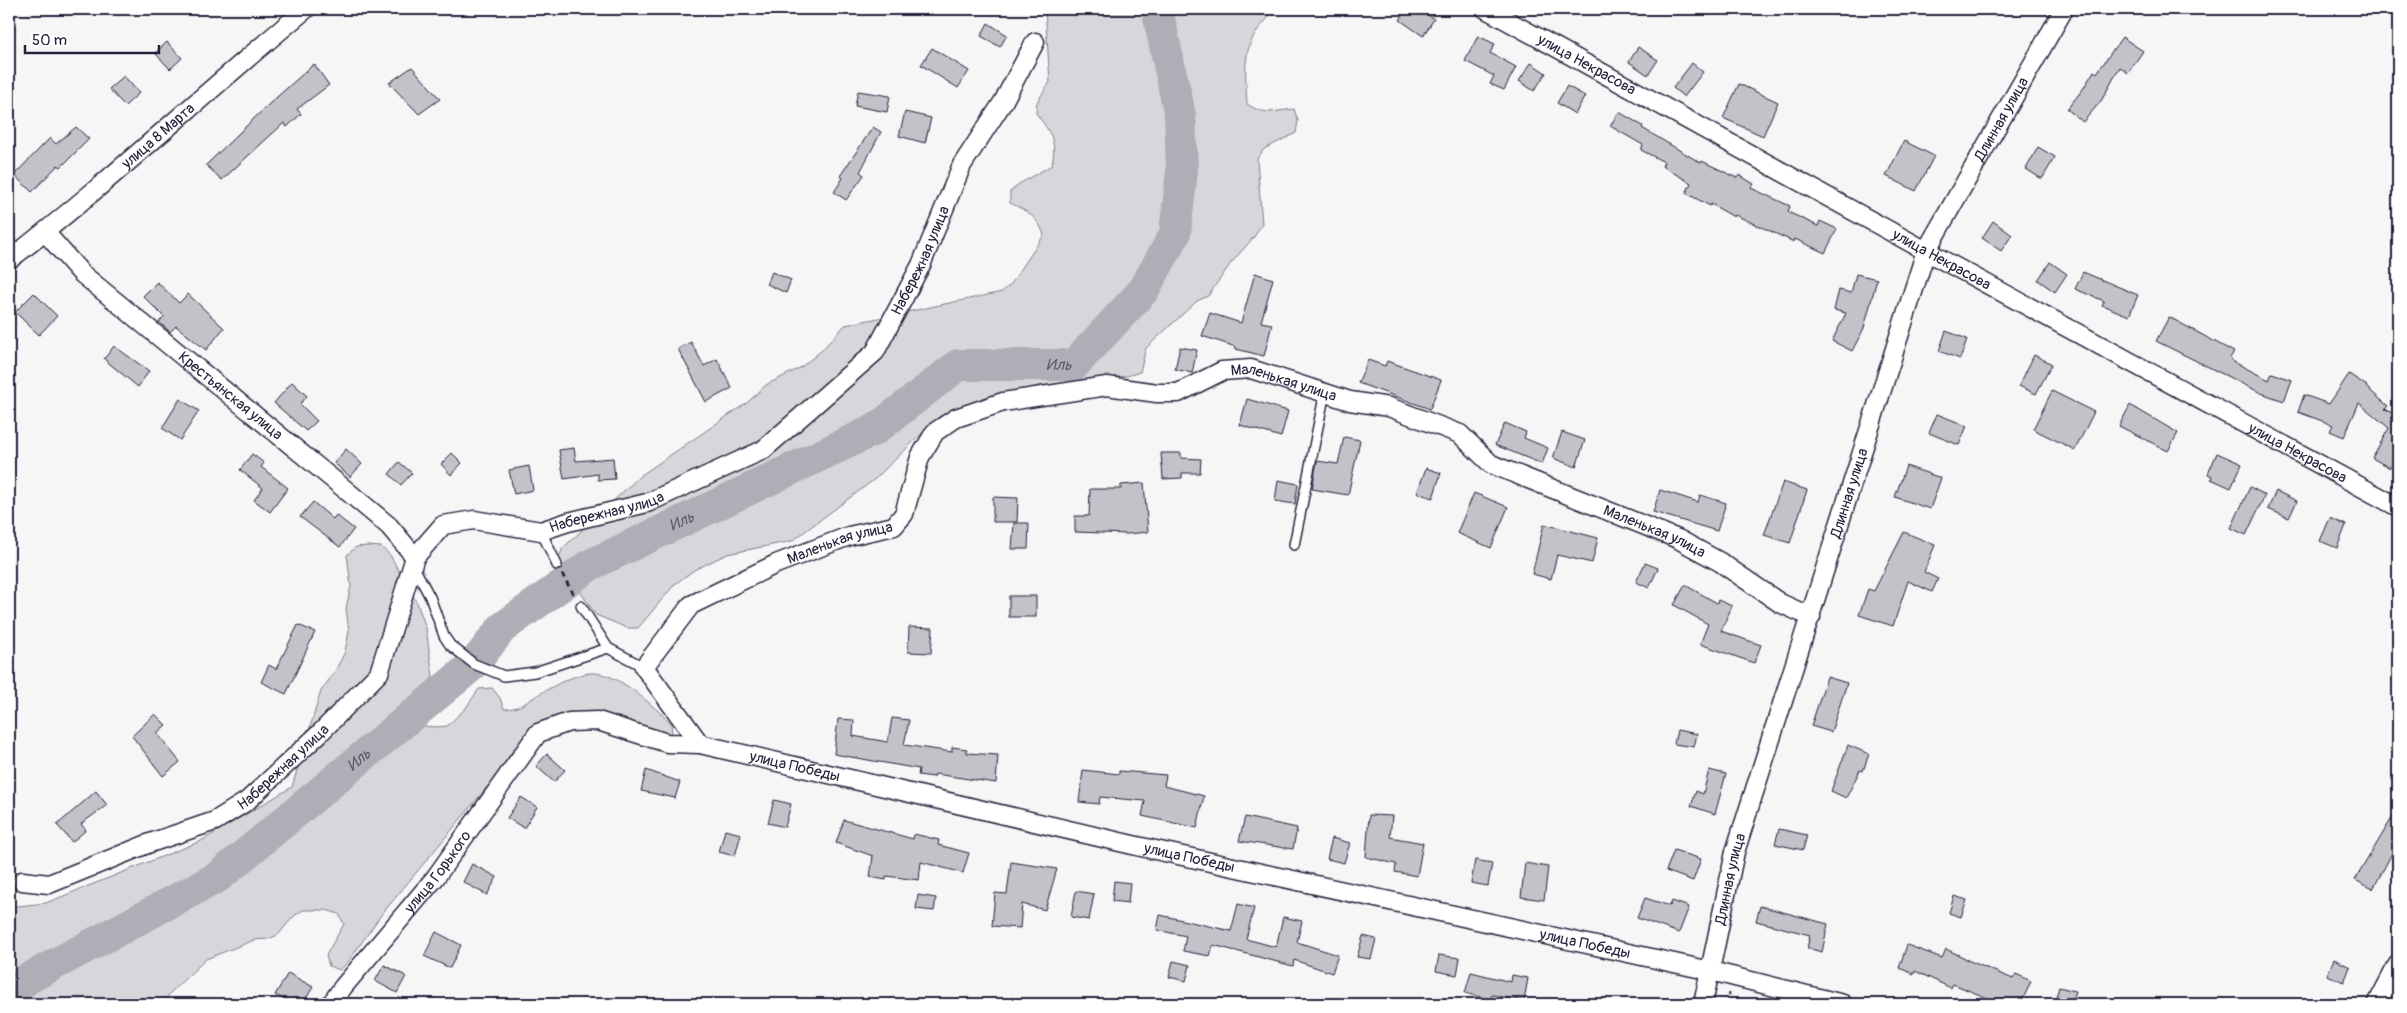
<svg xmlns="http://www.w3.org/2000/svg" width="2407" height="1013" font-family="Pangolin,sans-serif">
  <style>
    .green { fill: #d7d7db; stroke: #7c7c8b }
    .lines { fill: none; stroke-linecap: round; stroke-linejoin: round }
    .river { stroke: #aeaeb7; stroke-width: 32 }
    .building { fill: #c2c2c9; stroke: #22223b }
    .service-casing { stroke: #22223b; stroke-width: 12 }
    .minor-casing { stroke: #22223b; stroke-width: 21 }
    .path { stroke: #22223b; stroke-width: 3; stroke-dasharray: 5 4; stroke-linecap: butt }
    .service { stroke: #fff; stroke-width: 9 }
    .minor { stroke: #fff; stroke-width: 18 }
    .labels { text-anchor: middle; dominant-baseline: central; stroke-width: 5; stroke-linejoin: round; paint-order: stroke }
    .street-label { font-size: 15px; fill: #22223b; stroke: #fff }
    .water-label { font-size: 16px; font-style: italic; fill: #5a5a6d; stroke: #fff }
  </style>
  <rect width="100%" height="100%" fill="#f6f6f7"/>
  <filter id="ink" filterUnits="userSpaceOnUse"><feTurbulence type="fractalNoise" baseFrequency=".02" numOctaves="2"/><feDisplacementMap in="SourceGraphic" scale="10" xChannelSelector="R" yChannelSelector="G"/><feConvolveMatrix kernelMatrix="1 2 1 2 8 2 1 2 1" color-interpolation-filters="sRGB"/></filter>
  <g filter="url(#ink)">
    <g class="green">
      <path d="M1045,9H1273C1269,19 1261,25 1255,34C1242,54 1246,82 1247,104C1264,116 1275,111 1294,109L1298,121L1296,133L1264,149L1257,159L1262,224L1254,237L1231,263L1208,296L1197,301L1146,348L1140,372L1127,376L1039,386L940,416L875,479L792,541L727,554L694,570L675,584L638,628H627L596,615L558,559L563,548L640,476L748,402L766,385L800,368L820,352L845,325L1002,292L1011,284L1044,235C1039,218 1026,210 1010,203V192L1019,184L1052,165C1057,139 1051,134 1036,113L1037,102L1050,82Z"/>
      <path d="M368,546L381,547L390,555L417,603L426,628L433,677L417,697L406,704L403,715C416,727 430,728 447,726L465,709L479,689L492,688L500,698L504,709C521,709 527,701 541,693C556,685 574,674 591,673C617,671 653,706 671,723L672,734L572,718L542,721L381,915L348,962L340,970L329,966L326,955L344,924L339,914L326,910H303L294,916L278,935L268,939L254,940L206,959L170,993L163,1004H9V907L46,903L201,841L292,787L321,691L334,673L345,652L349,631L346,608L351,586L347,555L356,547Z"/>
    </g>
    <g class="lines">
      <path class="river" id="s1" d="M9,995L27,979L218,877L474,664L502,628L590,565L876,429L958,365H1074L1143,291L1175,234L1182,170L1180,115L1157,9"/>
    </g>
    <g class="building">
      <path d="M1407,9H1419L1434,19L1423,36L1400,20Z"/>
      <path d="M988,23L1007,35L1000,47L981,36Z"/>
      <path d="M1478,36L1495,44L1490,53L1516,67L1504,90L1490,84L1494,76L1465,61Z"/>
      <path d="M2122,37L2143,51L2128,73L2120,67L2101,101L2083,122L2067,109L2083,89L2094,71L2097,73Z"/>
      <path d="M167,42L182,58L170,69L155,53Z"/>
      <path d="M1638,47L1658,60L1648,75L1629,62Z"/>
      <path d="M932,48L969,71L958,88L921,65Z"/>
      <path d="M1531,63L1546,73L1534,91L1519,81Z"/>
      <path d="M1692,63L1703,72L1684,97L1673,88Z"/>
      <path d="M314,64L329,85L297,109L301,114L287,127L284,123L222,180L206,165L268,105Z"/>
      <path d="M412,67L440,99L419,114L389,83Z"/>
      <path d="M124,76L139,93L125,106L109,89Z"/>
      <path d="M1739,84L1778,102L1763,136L1723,118Z"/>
      <path d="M1567,86L1585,96L1575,114L1557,103Z"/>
      <path d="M858,91L890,96L887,112L855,106Z"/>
      <path d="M905,112L931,118L925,143L899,136Z"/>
      <path d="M1619,112L1643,126L1642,128L1701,163L1702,161L1737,178L1739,175L1754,184L1751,188L1790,206L1788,212L1818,226L1820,221L1837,229L1825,253L1795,239L1794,242L1735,215L1734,217L1711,204L1710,206L1686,193L1691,183L1662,166L1664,162L1641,150L1643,145L1610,126Z"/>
      <path d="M76,127L89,139L61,167L58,165L32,192L14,175L50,138L56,144Z"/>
      <path d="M873,127L881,132L860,172L864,175L846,200L834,192L843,178L840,176Z"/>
      <path d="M1904,141L1934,156L1916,191L1886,176Z"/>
      <path d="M2038,147L2055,157L2042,179L2026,169Z"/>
      <path d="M1993,221L2012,235L2001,251L1982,238Z"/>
      <path d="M2050,262L2067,274L2055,292L2038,280Z"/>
      <path d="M772,272L791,280L786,293L767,284Z"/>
      <path d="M2083,272L2138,295L2129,316L2102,305L2104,301L2075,289Z"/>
      <path d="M1255,273L1273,279L1261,322L1272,324L1264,356L1236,349V347L1202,336L1210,313L1241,323Z"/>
      <path d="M1856,274L1877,279L1864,328L1852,351L1832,341L1846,313L1834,310L1839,290L1851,293Z"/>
      <path d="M157,282L179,303L188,294L224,328L206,350L176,326L170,332L159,322L164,317L143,296Z"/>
      <path d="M34,293L57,316L39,335L15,312Z"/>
      <path d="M2169,317L2234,352L2230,358L2232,361L2269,380L2272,373L2292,380L2284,401L2261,393L2156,341Z"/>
      <path d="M1946,331L1967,339L1960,359L1939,351Z"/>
      <path d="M691,342L704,366L717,359L732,388L706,402L678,349Z"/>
      <path d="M114,346L149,371L138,387L104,359Z"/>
      <path d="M1180,347L1197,350L1192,373L1175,369Z"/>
      <path d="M2034,355L2052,364L2036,394L2019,386Z"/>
      <path d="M1368,360L1385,366L1387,361L1441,380L1430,409L1358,383Z"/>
      <path d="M2349,374L2367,386L2366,387L2388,406L2385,409L2397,415L2398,412V454L2390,468L2372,458L2389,428L2359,403L2344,437L2330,431L2333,425L2298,412L2304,395L2329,404Z"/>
      <path d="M292,382L307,396L300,404L317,421L306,431L274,403Z"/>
      <path d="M2052,391L2094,412L2075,450L2033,429Z"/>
      <path d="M180,399L199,411L180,440L162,428Z"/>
      <path d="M1247,399L1288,411L1281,437L1240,425Z"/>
      <path d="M2130,405L2178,433L2168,451L2119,426Z"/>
      <path d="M1937,414L1967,426L1959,445L1929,433Z"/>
      <path d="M1505,423L1526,432L1524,438L1548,448L1542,464L1495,445Z"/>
      <path d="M1562,432L1585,440L1576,467L1553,458Z"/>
      <path d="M1344,437L1360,440L1348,495L1312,489L1317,461L1338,464Z"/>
      <path d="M574,448L576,461L613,458L615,479L598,480V474L564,479L559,450Z"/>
      <path d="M346,449L362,464L350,477L334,463Z"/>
      <path d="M452,453L462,463L451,475L441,464Z"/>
      <path d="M1161,453H1181V458L1201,459L1200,473H1182V478L1163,479Z"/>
      <path d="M2217,453L2242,464L2231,488L2211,479L2212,476L2208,474Z"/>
      <path d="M252,454L264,463L261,467L288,488L270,512L254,500L263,488L240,470Z"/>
      <path d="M399,462L412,473L401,485L389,474Z"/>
      <path d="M529,466L533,490L514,494L509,470Z"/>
      <path d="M1906,466L1941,478L1930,509L1895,497Z"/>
      <path d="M1426,468L1441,473L1433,498L1417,493Z"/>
      <path d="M1278,480L1298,484L1295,504L1275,501Z"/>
      <path d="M1783,482L1807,490L1790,543L1764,535Z"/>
      <path d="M1144,483L1148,532L1128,534L1075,532V516H1089L1090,489H1121V485Z"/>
      <path d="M2250,487L2265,495L2246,535L2231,528Z"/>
      <path d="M1660,490L1698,502L1700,495L1726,503L1717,531L1653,512Z"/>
      <path d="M2276,491L2297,501L2289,518L2268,509Z"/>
      <path d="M1474,493L1508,507L1491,548L1457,533Z"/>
      <path d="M993,497L1018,498L1017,522H993Z"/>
      <path d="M313,502L333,519L336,515L354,529L340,547L300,517Z"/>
      <path d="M2330,518L2346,525L2337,548L2320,541Z"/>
      <path d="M1014,523H1029L1028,549H1012Z"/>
      <path d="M1544,524L1598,538L1592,563L1557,555L1551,579L1532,574Z"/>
      <path d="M1904,532L1935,545L1924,572L1938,579L1932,592L1908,581L1893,626L1859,615L1868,589L1874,591Z"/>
      <path d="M1645,563L1658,568L1649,588L1636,582Z"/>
      <path d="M1685,585L1717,603L1718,600L1732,606L1721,631L1761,645L1754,663L1700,644L1708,624L1674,605Z"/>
      <rect x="1009" y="596" width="27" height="21"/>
      <path d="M298,625L315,632L286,694L261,682L269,665L276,669Z"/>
      <path d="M909,627L933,628L931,653L908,652Z"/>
      <path d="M1827,677L1847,683L1831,732L1811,726Z"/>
      <path d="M155,714L166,725L157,733L180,762L163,776L132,736Z"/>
      <path d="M892,718L909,720L904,745L952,752V747L967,749V753L998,755L996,783L935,774L934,777L918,775L919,769L834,754L838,719L854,720L853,736L888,742Z"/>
      <path d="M1677,730L1697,734L1694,747L1674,744Z"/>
      <path d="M1848,745L1869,754L1863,771L1860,770L1846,798L1831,791Z"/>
      <path d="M547,754L565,770L554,782L536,766Z"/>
      <path d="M646,770L680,782L675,798L641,791Z"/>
      <path d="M1083,770L1119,774V771L1166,775L1164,786L1204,796L1197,828L1142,816L1145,801L1100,797L1099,804L1079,802Z"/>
      <path d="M1709,770L1726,774L1715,814L1691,806L1696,791L1703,794Z"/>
      <path d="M96,791L107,805L81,824L86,830L72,842L57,825Z"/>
      <path d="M521,797L537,807L524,828L507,818Z"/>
      <path d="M774,800L791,804L785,827L768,823Z"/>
      <path d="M2398,808V842L2373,889L2355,880Z"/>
      <path d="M1369,815L1392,816L1390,837L1423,843L1417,876L1395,872L1396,864L1366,857Z"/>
      <path d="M1245,817L1297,828L1293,849L1239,841Z"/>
      <path d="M844,820L913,839L914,834L939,840L938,845L969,853L963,873L921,862L919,880L886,876V880L870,877L873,856L836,843Z"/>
      <path d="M1779,829L1807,835L1803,850L1775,844Z"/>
      <path d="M725,830L741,834L735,856L719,852Z"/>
      <path d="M1332,838L1350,843L1344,863L1327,859Z"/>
      <path d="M1674,850L1701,859L1693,881L1666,871Z"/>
      <path d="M1475,860L1492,863L1488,886L1471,883Z"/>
      <path d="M1011,862L1057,869L1045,910L1022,904L1020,928L992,926L995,893L1007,894Z"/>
      <path d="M1525,863L1548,867L1544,900L1521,897Z"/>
      <path d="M472,864L497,877L487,895L463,882Z"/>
      <path d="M1114,881L1130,883L1128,903L1112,901Z"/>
      <path d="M1076,891L1094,894L1089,920L1071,917Z"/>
      <path d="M918,895L936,898L934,911L916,909Z"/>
      <path d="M1954,896L1967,900L1961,917L1949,913Z"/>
      <path d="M1645,898L1670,906L1672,901L1689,907L1679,933L1637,918Z"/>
      <path d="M1238,904L1254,908L1246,939L1276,947L1283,917L1302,921L1297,942L1338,955L1332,973L1294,960L1293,966L1213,945L1210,956L1183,951L1186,936L1157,930L1160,915L1231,931Z"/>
      <path d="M1760,906L1828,924L1822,952L1807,948L1810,935L1756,921Z"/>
      <path d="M436,932L461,945L450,968L424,956Z"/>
      <path d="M1363,936L1376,939L1371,959L1357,957Z"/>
      <path d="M1907,945L1942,958L1946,949L1965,958V959L2013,979L2016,974L2031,981L2021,1004H2002L1953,984L1951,988L1915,971L1914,974L1899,968Z"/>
      <path d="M1439,955L1460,958L1457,975L1436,971Z"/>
      <path d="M2334,959L2350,967L2344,982L2327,975Z"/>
      <path d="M1173,961L1190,965L1186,981L1169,977Z"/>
      <path d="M384,965L406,976L397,993L375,981Z"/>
      <path d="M1471,972L1511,982L1512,975L1528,978L1524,1001L1492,995L1491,1000L1465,993Z"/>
      <path d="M288,973L313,987L303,1004H293L275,995Z"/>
      <path d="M2059,987L2075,991L2071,1004H2054Z"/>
    </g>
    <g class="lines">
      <defs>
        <g id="service">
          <path d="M541,531L557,565"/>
          <path d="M1294,545L1325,392"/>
          <path d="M414,567L430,597L444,636L450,645L474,664L504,676L535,672L608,648"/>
          <path d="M581,606L608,648L644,667"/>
        </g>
        <g id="minor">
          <path id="s2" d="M1486,9L1926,251L2398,507"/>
          <path id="s3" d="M45,232L81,273L341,486L389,526L415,557"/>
          <path id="s4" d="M9,260C111,181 206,91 306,9"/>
          <path id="s5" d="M700,744L644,667L691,605L776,564L849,536L894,526L904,514L920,457L935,432L956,418L1003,402L1107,386L1157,393H1178L1222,371L1251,369L1350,401L1389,407L1460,434L1491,464L1678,539L1720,562L1780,603L1811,617"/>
          <path id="s6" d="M22,881L49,884L150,843L215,821L247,801L319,734L379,673L415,557L443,525L474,520L541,531L568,522L647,503L763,450L875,352L921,265L962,165L1003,102L1035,42"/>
          <path id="s7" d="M331,1004L343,987L435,878L538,733L569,722L598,721L667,743L700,744L1137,846L1711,971L1843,1004"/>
          <path id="s8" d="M1703,1004L1735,852L1926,251L2064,9"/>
          <path d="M2377,1004L2398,964"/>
        </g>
      </defs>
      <use href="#service" class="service-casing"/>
      <use href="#minor" class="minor-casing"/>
      <g class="path">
        <path d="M562,574L575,597"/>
        <path d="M1727,1004L1729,993"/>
      </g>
      <use href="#service" class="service"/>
      <use href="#minor" class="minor"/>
    </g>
  </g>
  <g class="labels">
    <g class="street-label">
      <text stroke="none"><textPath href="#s2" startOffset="115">улица Некрасова</textPath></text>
      <text stroke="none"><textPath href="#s8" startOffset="938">Длинная улица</textPath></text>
      <text stroke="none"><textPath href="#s4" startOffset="194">улица 8 Марта</textPath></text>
      <text stroke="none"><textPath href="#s2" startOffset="520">улица Некрасова</textPath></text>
      <text stroke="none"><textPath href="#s6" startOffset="1178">Набережная улица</textPath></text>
      <text stroke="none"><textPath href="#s5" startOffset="860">Маленькая улица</textPath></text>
      <text stroke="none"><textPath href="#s3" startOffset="248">Крестьянская улица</textPath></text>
      <text stroke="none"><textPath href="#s2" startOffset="925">улица Некрасова</textPath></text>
      <text stroke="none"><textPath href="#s8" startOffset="532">Длинная улица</textPath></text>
      <text stroke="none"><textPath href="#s6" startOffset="758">Набережная улица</textPath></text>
      <text stroke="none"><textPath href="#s5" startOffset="1265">Маленькая улица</textPath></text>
      <text stroke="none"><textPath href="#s5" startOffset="335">Маленькая улица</textPath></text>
      <text stroke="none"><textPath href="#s6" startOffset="292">Набережная улица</textPath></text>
      <text stroke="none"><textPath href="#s7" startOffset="606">улица Победы</textPath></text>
      <text stroke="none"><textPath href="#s7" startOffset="1011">улица Победы</textPath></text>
      <text stroke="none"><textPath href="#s7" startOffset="170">улица Горького</textPath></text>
      <text stroke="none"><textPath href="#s8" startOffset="128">Длинная улица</textPath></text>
      <text stroke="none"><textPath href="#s7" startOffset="1416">улица Победы</textPath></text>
    </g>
    <g class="water-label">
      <text stroke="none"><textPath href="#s1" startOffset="1249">Иль</textPath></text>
      <text stroke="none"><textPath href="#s1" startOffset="829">Иль</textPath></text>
      <text stroke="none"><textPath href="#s1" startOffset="424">Иль</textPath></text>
    </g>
  </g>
  <rect width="2407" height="1013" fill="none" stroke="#fff" stroke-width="30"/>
  <rect x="15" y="15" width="2377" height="983" fill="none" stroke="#22223b" stroke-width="2" filter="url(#ink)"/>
  <path d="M25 45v8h134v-8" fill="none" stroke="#22223b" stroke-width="2.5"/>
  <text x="32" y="45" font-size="15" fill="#22223b" stroke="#ffffff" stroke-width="4" paint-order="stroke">50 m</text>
</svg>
